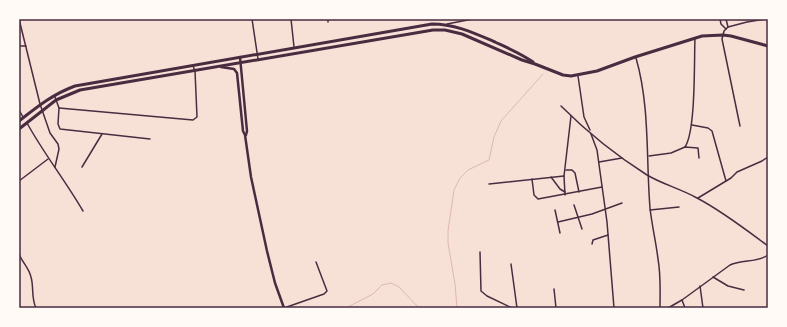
<svg xmlns="http://www.w3.org/2000/svg" width="787" height="327" font-family="Jost,sans-serif">
  <style>
    .lines { fill: none; stroke-linecap: round; stroke-linejoin: round }
    .stream { stroke: #dcb8b0; stroke-width: 1 }
    .minor { stroke: #4a2c40; stroke-width: 1.5 }
    .secondary { stroke: #4a2c40; stroke-width: 2.5 }
    .primary { stroke: #4a2c40; stroke-width: 3 }
    .neatline { fill: none; stroke: #4a2c40; stroke-width: 1.5 }
  </style>
  <rect width="100%" height="100%" fill="#f7e1d7"/>
  <g class="lines">
    <g class="stream">
      <path d="M346,308L373,294L382,285L391,283L399,287L419,308"/>
      <path d="M457,308L455,284L448,243V231L454,190L460,178L468,170L489,160L494,137L501,121L543,74"/>
    </g>
    <g class="minor">
      <path d="M19,19L40,104L50,133L58,144L59,149L55,167"/>
      <path d="M252,19L258,59"/>
      <path d="M291,19L294,47"/>
      <path d="M328,19V22"/>
      <path d="M720,19L721,24L726,29"/>
      <path d="M726,19L728,27L724,31L722,39L740,126"/>
      <path d="M447,24L473,19"/>
      <path d="M728,27L747,22L765,19"/>
      <path d="M19,46H26"/>
      <path d="M636,58C650,106 646,159 650,208C652,226 656,242 658,259C661,275 660,292 660,308"/>
      <path d="M578,76L584,117L590,130"/>
      <path d="M55,97L59,108L58,124L60,129L150,139"/>
      <path d="M561,106C586,131 617,156 647,175C662,184 681,189 697,198C722,211 745,229 768,246"/>
      <path d="M59,108L193,120L197,117L195,71L193,66"/>
      <path d="M19,110L23,117"/>
      <path d="M27,123C44,154 65,180 83,211"/>
      <path d="M692,125L708,128L712,131L726,181"/>
      <path d="M591,134L597,150L607,222L614,308"/>
      <path d="M685,147C696,131 694,60 695,38"/>
      <path d="M649,156L671,153L685,147L698,148L699,158"/>
      <path d="M599,162L622,158"/>
      <path d="M82,167L102,134"/>
      <path d="M566,170H572L575,173L579,192"/>
      <path d="M551,177L560,189L565,192"/>
      <path d="M532,179L534,195L538,199L602,187"/>
      <path d="M19,181L48,159"/>
      <path d="M489,184L564,176"/>
      <path d="M565,195L564,176L571,116"/>
      <path d="M698,198L731,178L737,172L762,161L768,157"/>
      <path d="M574,205L582,229"/>
      <path d="M555,210L560,233"/>
      <path d="M650,210L679,207"/>
      <path d="M558,222L592,214L622,203"/>
      <path d="M592,244L593,240L608,235"/>
      <path d="M480,252L481,291L487,296L512,308"/>
      <path d="M19,254C22,262 29,268 31,277C34,287 31,298 36,308"/>
      <path d="M511,264L517,308"/>
      <path d="M713,277L728,286L744,290"/>
      <path d="M700,286L703,308"/>
      <path d="M554,289L556,308"/>
      <path d="M682,300L685,308"/>
      <path d="M284,308L324,294L327,291L316,262"/>
      <path d="M668,308L682,300L730,265C742,259 757,263 768,255"/>
    </g>
    <g class="secondary">
      <path d="M240,57L247,131L246,135"/>
      <path d="M221,67L234,69L237,73L243,131L245,135L251,177L267,251L275,283L284,308"/>
    </g>
    <g class="primary">
      <path d="M19,121C37,107 53,94 75,86L432,24C455,24 474,33 495,42C508,48 522,54 533,62"/>
      <path d="M19,129L56,100L80,90L433,30H445L462,34L522,60L535,64L563,75L571,76L597,71L635,57L702,36L723,35L731,36L768,46"/>
    </g>
  </g>
  <rect width="787" height="327" fill="none" stroke="#fffaf5" stroke-width="40"/>
  <rect x="20" y="20" width="747" height="287" class="neatline"/>
</svg>
